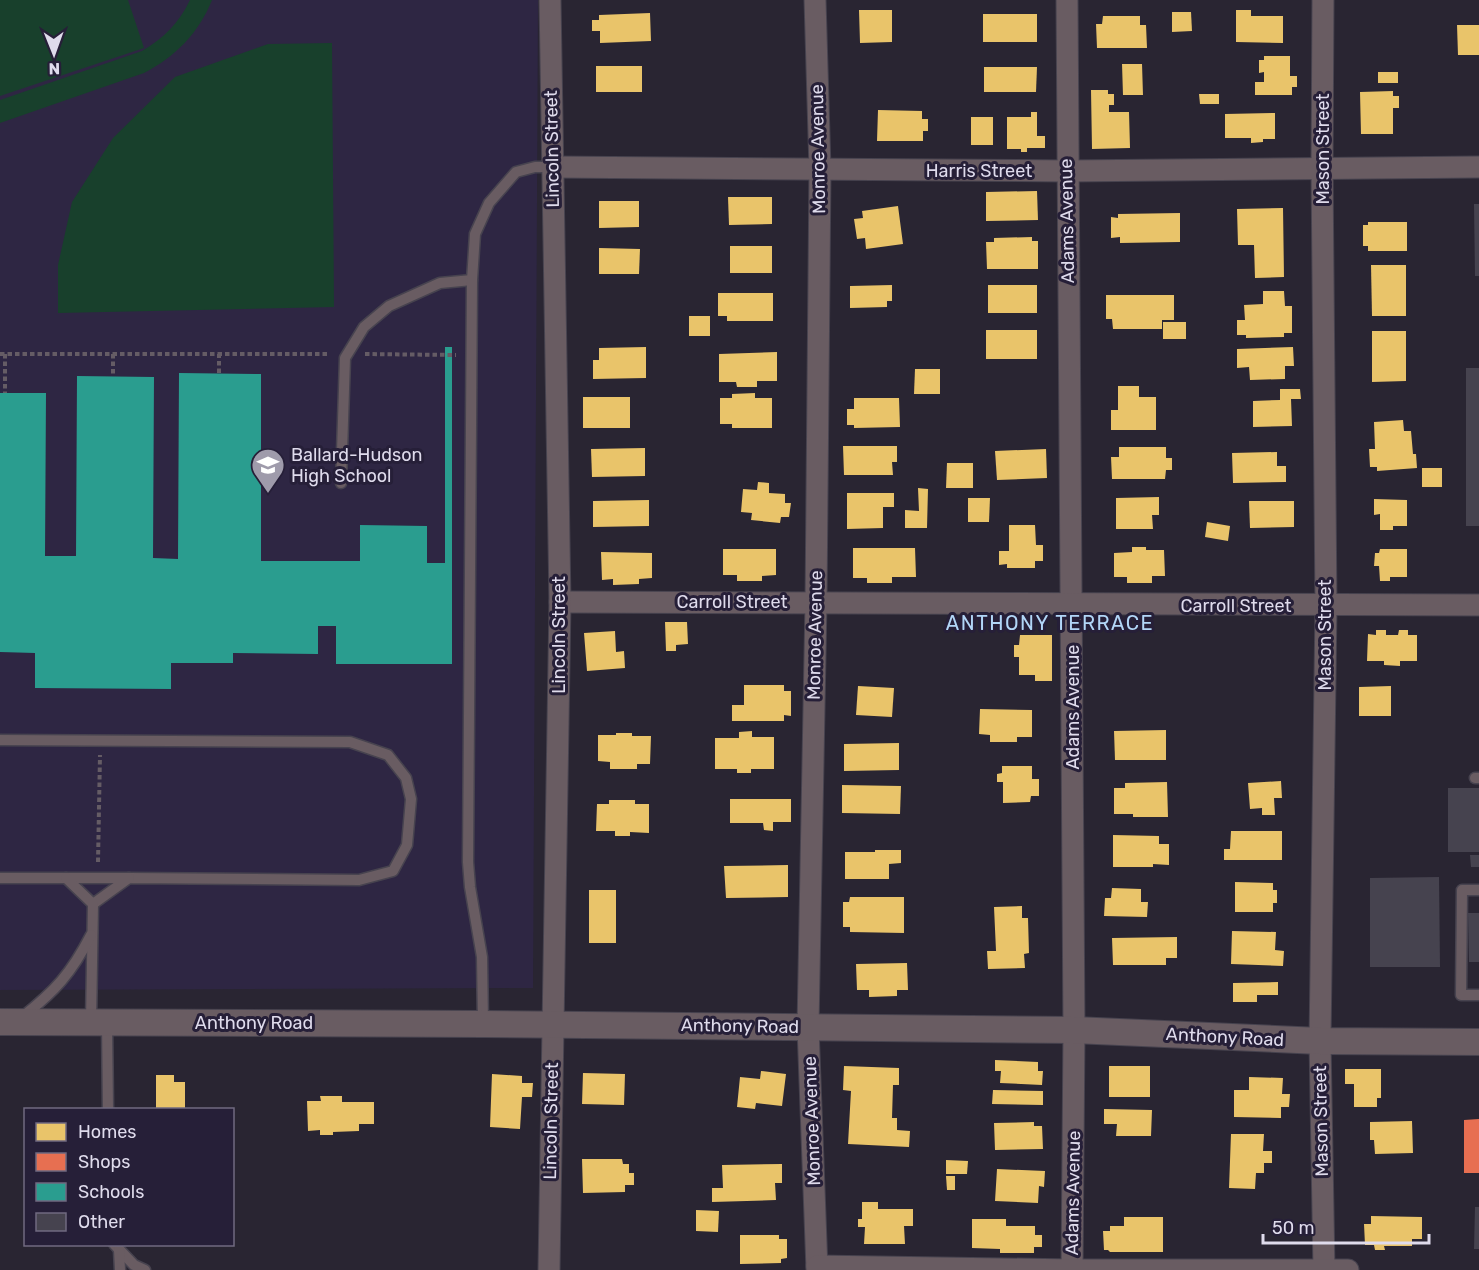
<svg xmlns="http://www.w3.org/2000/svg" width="1479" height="1270" font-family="Rubik,sans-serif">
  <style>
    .built { fill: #2e2643 }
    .green { fill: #18402c }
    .homes { fill: #e9c46a }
    .shops { fill: #e76f51 }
    .schools { fill: #2a9d8f }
    .building { fill: #46434f }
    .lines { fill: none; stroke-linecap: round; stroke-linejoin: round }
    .service-casing { stroke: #47434f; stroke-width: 13 }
    .minor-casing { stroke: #47434f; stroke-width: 23 }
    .tertiary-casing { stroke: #47434f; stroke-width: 28 }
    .path { stroke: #655c65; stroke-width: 4; stroke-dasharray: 4.5 3; stroke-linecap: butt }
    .service { stroke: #695c62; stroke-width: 10 }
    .minor { stroke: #695c62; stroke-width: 21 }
    .tertiary { stroke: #695c62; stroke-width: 26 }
    .labels { text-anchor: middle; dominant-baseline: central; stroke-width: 6; stroke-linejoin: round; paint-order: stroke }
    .street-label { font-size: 18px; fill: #dfdbec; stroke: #261f38 }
    .poi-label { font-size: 18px; fill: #dfdbec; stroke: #261f38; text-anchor: start }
    .neighbourhood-label { font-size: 20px; letter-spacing: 1.5px; fill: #b2d6f7; stroke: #261f38 }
  </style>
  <rect width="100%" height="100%" fill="#292532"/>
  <path class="built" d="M0,0H538L533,988L0,990Z"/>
  <g class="green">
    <path d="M0,0H128L144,48L0,96Z"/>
    <path d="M190,0H212C199,33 175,57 144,73L0,123V100L142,51C164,38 179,23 190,0Z"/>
    <path d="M332,43L334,307L58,313V265L72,202L113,138L175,77L268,44Z"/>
  </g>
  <g class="homes">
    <path d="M859,10H892V42L860,43Z"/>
    <path d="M1236,10H1251V16H1283V43L1236,42Z"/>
    <path d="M1172,12H1191L1192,31L1172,32Z"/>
    <path d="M650,13L651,41L600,43V31H592V20H599V15Z"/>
    <rect x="983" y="14" width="54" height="28"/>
    <path d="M1103,16H1140V25H1146L1147,48H1097L1096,24H1102Z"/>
    <path d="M1457,25H1479V55H1458Z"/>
    <path d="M1264,56H1290V76H1297V87H1292V95H1255V82H1264V72L1259,73V60H1264Z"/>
    <path d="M1122,64H1142L1143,95H1123Z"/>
    <rect x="596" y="66" width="46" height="26"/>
    <path d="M984,67H1037L1036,92H984Z"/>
    <rect x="1378" y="72" width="20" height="11"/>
    <path d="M1091,90H1108V94H1114V105H1109V112H1129L1130,148L1092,149Z"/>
    <path d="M1393,91V96H1399V108H1393V134H1361L1360,92Z"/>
    <path d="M1199,94H1219V104H1200Z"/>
    <path d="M878,110L922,111V119H928V131H923V141H877Z"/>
    <path d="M1031,112H1037V136H1045V148H1027V152H1021V149H1007V117H1031Z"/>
    <path d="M1275,113V139H1263V142L1251,143V138H1225V114Z"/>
    <rect x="971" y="117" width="22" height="28"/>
    <path d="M1037,191L1038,220L986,221V192Z"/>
    <path d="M728,197H772V224L729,225Z"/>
    <path d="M599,201H639V227L599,228Z"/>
    <path d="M898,206L903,244L866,249L865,238L857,239L854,219L863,218L862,211Z"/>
    <path d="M1283,208L1284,277L1255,278L1254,245H1238L1237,209Z"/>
    <path d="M1180,213V242L1120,243V237L1111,238V217L1118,218V214Z"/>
    <path d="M1368,222H1407V251H1368V246H1363V225H1368Z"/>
    <path d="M1032,237V241H1038V269H987L986,242H994V238Z"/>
    <rect x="730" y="246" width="42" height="27"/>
    <path d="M599,248L640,249L639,274H599Z"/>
    <path d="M1371,265H1406V316H1372Z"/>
    <path d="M892,285V301H887V307L850,308V286Z"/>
    <rect x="988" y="285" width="49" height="28"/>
    <path d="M1263,291H1284L1285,306H1292V333H1284V337L1246,338V335H1237V320H1245L1244,305L1263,304Z"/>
    <path d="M718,293H773V321H727V316H718Z"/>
    <path d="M1106,295H1174V320H1162V329H1113L1112,319H1106Z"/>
    <rect x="689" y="316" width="21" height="20"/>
    <rect x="1163" y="322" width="23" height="17"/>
    <rect x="986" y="330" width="51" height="29"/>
    <path d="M1372,331H1406V381L1372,382Z"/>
    <path d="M646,347V378L593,379V360H599V348Z"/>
    <path d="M1293,347L1294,366H1285V379L1250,380L1249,367L1237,368V349Z"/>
    <path d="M777,352V381H757V387H737L736,382H719V354Z"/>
    <path d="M915,369H940V394H914Z"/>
    <path d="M1118,386H1139V397H1156V430H1111V410H1118Z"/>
    <path d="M1280,389H1300L1301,399H1291L1292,426L1253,427V401L1280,400Z"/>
    <path d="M755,393V398H772V428H732V424H720V398H732V394Z"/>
    <rect x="583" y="397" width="47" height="31"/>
    <path d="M854,398H899L900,427L854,428V425H847V409H854Z"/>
    <path d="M1403,420L1404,431H1411L1413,454H1416L1417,468L1377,471V467H1370L1369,449H1375L1374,422Z"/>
    <path d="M843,446H897V462H892L893,475H844Z"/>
    <path d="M1119,447H1166V458H1172V470H1166L1165,479H1112L1111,457H1119Z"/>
    <path d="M645,448V476L592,477L591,449Z"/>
    <path d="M1046,449L1047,478L997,480L995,451Z"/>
    <path d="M1277,452V466H1286V482L1233,483L1232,453Z"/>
    <path d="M947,463H973V488H946Z"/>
    <rect x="1422" y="468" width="20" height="19"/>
    <path d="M758,482L769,483V493L785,494V503H791L789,517H781L780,523L751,520L752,513L741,512L743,489L757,490Z"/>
    <path d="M918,488L928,489L927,528H905V510L919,511Z"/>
    <path d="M847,493H894V507H883V528L847,529Z"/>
    <path d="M1159,497V515H1152L1153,529H1116V498Z"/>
    <path d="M968,498H990L989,522H968Z"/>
    <path d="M1374,499L1407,500V526H1393V530H1380V514L1374,515Z"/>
    <path d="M649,500V526L593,527V501Z"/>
    <path d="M1249,501H1294V527L1250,528Z"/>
    <path d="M1207,522L1230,526L1228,541L1205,537Z"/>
    <path d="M1009,525H1035L1036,545H1043V561H1035V568H1007V564L999,565V551H1009Z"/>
    <path d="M1132,547H1146V550H1164L1165,576H1152V583H1127V577H1114V553L1132,552Z"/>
    <path d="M853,548H915L916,577H892V583H867V578H853Z"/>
    <path d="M723,549H776V575L762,576V581H737V575H723Z"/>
    <path d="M1380,549H1407V577H1390V581H1380L1379,566H1374L1375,553H1379Z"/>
    <path d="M601,552L652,553V578L639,579V584L613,585V579L602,580Z"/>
    <path d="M665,622H687L688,644L676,645V651H666Z"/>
    <path d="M1376,630H1386V635H1398L1399,630H1408V635H1417V661H1400V666L1384,665V661H1367L1368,634L1376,635Z"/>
    <path d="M615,631L616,652L624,651L625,668L587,671L584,633Z"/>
    <path d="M1020,635H1052V681H1035V675H1019V657H1014V645H1019Z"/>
    <path d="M744,685H784V691H791V716L784,715V721H732V705H744Z"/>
    <path d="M858,686L894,688L892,717L856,715Z"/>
    <path d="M1391,686V716H1359V687Z"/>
    <path d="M980,709L1032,710V737H1017V742H990V735L979,734Z"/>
    <path d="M1166,730V760H1115L1114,731Z"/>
    <path d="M752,731V737H774V769H751V773H737V769H715V738H739V732Z"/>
    <path d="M616,733H632V736H651L650,764H637V769H610V762L598,761V735H616Z"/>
    <path d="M899,743V770L844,771V744Z"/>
    <path d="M1002,766H1032V779H1039V796H1031L1030,802L1003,803V782H997V774L1002,773Z"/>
    <path d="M1281,781L1282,798H1274L1275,815H1262V808L1250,809L1248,783Z"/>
    <path d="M1167,782L1168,817H1133V814H1114V788H1125V783Z"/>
    <path d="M842,785L901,786L900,814L842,813Z"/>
    <path d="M730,799H791V822H773V831L764,830L763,823H730Z"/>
    <path d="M609,800H635V804H649V833L630,832V836H615V831H596L597,804H609Z"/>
    <path d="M1231,831H1282V860H1224V849H1230Z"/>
    <path d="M1113,835L1159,836V844H1169V865L1153,864V867H1113Z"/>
    <path d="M875,850H901V863L889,864V879H845V852H875Z"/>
    <path d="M788,865V897L726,898L724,866Z"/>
    <path d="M1235,882L1273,883V890H1277V903H1273V912H1235Z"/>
    <path d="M1112,888L1141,889V902H1148L1147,917L1104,916L1105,898H1111Z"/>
    <rect x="589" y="890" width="27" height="53"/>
    <path d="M850,897H904V933L850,932V927H843V902H849Z"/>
    <path d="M1022,906V918H1028L1029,953L1024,954L1025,968L988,969L987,951H996L994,907Z"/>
    <path d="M1232,931L1276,932L1275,950L1284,951L1283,966L1231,964Z"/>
    <path d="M1177,937V958H1166V965H1113L1112,938Z"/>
    <path d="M907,963L908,990H897V996L869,997V990H857L856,964Z"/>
    <path d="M1278,982V995H1257V1002H1233V983Z"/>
    <path d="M995,1060L1038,1062V1071H1043L1042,1085L1000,1083L1001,1071H995Z"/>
    <path d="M844,1066L899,1068V1085H893L892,1118H897V1130L910,1131L909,1147L848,1144L851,1091L843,1090Z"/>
    <rect x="1109" y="1066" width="41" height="31"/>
    <path d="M1345,1069H1381V1098H1377V1107H1354V1084H1345Z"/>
    <path d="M761,1071L786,1074L782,1106L756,1103L755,1109L737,1107L740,1077L760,1079Z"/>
    <path d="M583,1073L625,1074L624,1105L582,1104Z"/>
    <path d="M492,1074L522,1076V1083H533L532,1097H522L520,1129L490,1127Z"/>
    <path d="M156,1075H174V1082H185V1110H156Z"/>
    <path d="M1249,1077L1283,1078L1282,1094H1290L1289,1107H1281V1118L1234,1117V1090H1249Z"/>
    <path d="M993,1090L1043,1091V1105L992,1104Z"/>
    <path d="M320,1096H342V1102H374V1124H359V1131L333,1132V1135H320V1130L308,1131L307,1101H321Z"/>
    <path d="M1104,1109L1152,1110L1151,1136H1116L1117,1124H1104Z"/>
    <path d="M1412,1121L1413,1153L1375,1154L1374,1140H1370V1122Z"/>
    <path d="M1034,1122V1126H1042L1043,1149L995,1150L994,1123Z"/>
    <path d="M1231,1134H1264L1263,1151H1272V1163H1264V1173H1256L1255,1189L1229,1188Z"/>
    <path d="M582,1159H622L623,1164H629V1173H634V1185H625V1192L583,1193Z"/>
    <path d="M946,1160L968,1161L967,1174H946Z"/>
    <path d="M782,1164V1183H775L776,1200L712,1202V1188H723L722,1165Z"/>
    <path d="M997,1169L1045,1171L1044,1187L1039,1186L1038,1203L995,1201Z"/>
    <path d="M946,1176H955V1190H947Z"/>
    <path d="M862,1202H878V1209H913V1226H904L905,1244H864L865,1227H858V1219H862Z"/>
    <path d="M696,1210L719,1211L718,1232L696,1231Z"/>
    <path d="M1371,1216L1422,1217V1239H1412V1246H1384L1385,1250H1375L1374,1245H1365L1364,1224H1371Z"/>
    <path d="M1124,1217H1163V1252H1110L1108,1250H1104L1103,1231H1110V1226H1124Z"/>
    <path d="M972,1219H1006V1226H1035V1235H1042V1247H1034V1253H1000V1249L972,1248Z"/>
    <path d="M740,1235H779V1239H787V1258L781,1259V1263L740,1264Z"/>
  </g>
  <path class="shops" d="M1479,1119V1173H1464V1120Z"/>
  <path class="schools" d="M445,347H452V664H336V626H318V654L233,653V663H171V689L35,688V653L0,652V393H46L45,556H76L77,376L154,377L153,558L178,559L179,373L261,374V561H360V525L427,526V563H445Z"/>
  <g class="building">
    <path d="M1474,204H1479V276H1475Z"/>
    <rect x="1466" y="368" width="13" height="158"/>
    <rect x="1448" y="788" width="31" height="64"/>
    <path d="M1470,855H1479V867H1471Z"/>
    <path d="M1439,877L1440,967H1370V878Z"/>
    <path d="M1468,913H1479V962H1469Z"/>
    <path d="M1475,1207H1479V1249H1474Z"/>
  </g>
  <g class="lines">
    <defs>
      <g id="service">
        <path d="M341,483L345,358L364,327L389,306L440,283L472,280"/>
        <path d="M0,740L350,742L388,755L406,778L411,799L407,845L393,871L359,880L129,878L93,904"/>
        <path d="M1475,778H1479"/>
        <path d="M0,878H129"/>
        <path d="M66,878L93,904L91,1022"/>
        <path d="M1479,890H1462L1461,995H1479"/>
        <path d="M21,1018C55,991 71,974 91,935"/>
        <path d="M107,1023L108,1110"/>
        <path d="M483,1023L482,957L470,887L468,862L472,280L475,234L489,203L516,172L535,167H552"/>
        <path d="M114,1244L134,1265L145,1270"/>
        <path d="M119,1250L120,1270"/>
      </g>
      <g id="minor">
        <path d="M815,0L820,169L816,602L808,1027L817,1270"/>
        <path d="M1067,0L1074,1030L1072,1270"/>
        <path d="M1323,0L1322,168L1326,606L1320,1041L1324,1270"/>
        <path d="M552,167L1067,171L1479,167"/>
        <path d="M560,602L1479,605"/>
        <path d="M817,1266L1072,1270H1348"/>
        <path d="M549,1270L560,602L550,0"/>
      </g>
      <path id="tertiary" d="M0,1022L483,1024L1074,1030L1320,1041L1479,1042"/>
    </defs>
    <use href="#service" class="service-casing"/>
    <use href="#minor" class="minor-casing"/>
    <use href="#tertiary" class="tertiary-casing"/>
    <g class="path">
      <path d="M0,354H330"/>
      <path d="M5,354V393"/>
      <path d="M113,354V376"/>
      <path d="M365,354L456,355"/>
      <path d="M219,373V354"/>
      <path d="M98,862L100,755"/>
    </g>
    <use href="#service" class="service"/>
    <use href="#minor" class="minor"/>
    <use href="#tertiary" class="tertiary"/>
  </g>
  <defs>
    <symbol id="school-pin" viewBox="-11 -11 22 30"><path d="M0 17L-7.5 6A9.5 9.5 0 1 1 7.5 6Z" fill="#9f9bab" stroke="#261f38"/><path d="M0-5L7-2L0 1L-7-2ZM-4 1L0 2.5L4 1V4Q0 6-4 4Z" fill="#fff"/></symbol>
  </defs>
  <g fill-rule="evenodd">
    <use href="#school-pin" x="249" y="446" width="38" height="52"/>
  </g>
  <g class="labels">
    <g class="street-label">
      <text transform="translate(552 149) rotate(-91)">Lincoln Street</text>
      <text transform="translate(818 149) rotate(-91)">Monroe Avenue</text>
      <text transform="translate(1323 149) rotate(-90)">Mason Street</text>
      <text x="979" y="171">Harris Street</text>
      <text transform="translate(1067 221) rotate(-91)">Adams Avenue</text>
      <text x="732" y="602">Carroll Street</text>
      <text x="1236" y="606">Carroll Street</text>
      <text transform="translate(559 635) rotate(-90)">Lincoln Street</text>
      <text transform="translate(815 635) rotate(-89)">Monroe Avenue</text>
      <text transform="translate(1325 635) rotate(-90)">Mason Street</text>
      <text transform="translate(1073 707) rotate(-90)">Adams Avenue</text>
      <text x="254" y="1023">Anthony Road</text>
      <text transform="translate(740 1026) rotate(1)">Anthony Road</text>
      <text transform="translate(1225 1037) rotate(3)">Anthony Road</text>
      <text transform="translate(551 1121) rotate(-89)">Lincoln Street</text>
      <text transform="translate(812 1121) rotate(-92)">Monroe Avenue</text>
      <text transform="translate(1321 1121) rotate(-91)">Mason Street</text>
      <text transform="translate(1073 1193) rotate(-89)">Adams Avenue</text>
    </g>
    <g class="poi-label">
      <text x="291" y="455">Ballard-Hudson<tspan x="291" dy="21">High School</tspan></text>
    </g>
    <g class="neighbourhood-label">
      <text x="1050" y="623">ANTHONY TERRACE</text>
    </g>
  </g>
  <rect x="24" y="1108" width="210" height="138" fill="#261f38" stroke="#706a80" stroke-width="1.5"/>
  <rect x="36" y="1123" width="30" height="18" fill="#e9c46a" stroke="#706a80" stroke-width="1.5"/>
  <text x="78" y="1138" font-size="18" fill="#dfdbec">Homes</text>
  <rect x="36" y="1153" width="30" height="18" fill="#e76f51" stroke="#706a80" stroke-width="1.5"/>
  <text x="78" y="1168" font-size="18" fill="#dfdbec">Shops</text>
  <rect x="36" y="1183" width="30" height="18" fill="#2a9d8f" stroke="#706a80" stroke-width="1.5"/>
  <text x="78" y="1198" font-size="18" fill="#dfdbec">Schools</text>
  <rect x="36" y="1213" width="30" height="18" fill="#46434f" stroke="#706a80" stroke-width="1.5"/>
  <text x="78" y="1228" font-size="18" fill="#dfdbec">Other</text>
  <g transform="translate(54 54) rotate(179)" stroke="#261f38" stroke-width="4.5" paint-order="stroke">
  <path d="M0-4.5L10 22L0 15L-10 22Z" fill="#dfdbec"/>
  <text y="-9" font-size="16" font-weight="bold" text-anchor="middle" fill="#dfdbec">N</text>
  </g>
  <path d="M1263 1234v9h166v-9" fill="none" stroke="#dfdbec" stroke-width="3"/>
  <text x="1272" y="1234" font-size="18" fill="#dfdbec" stroke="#261f38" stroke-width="4.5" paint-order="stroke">50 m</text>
</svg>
